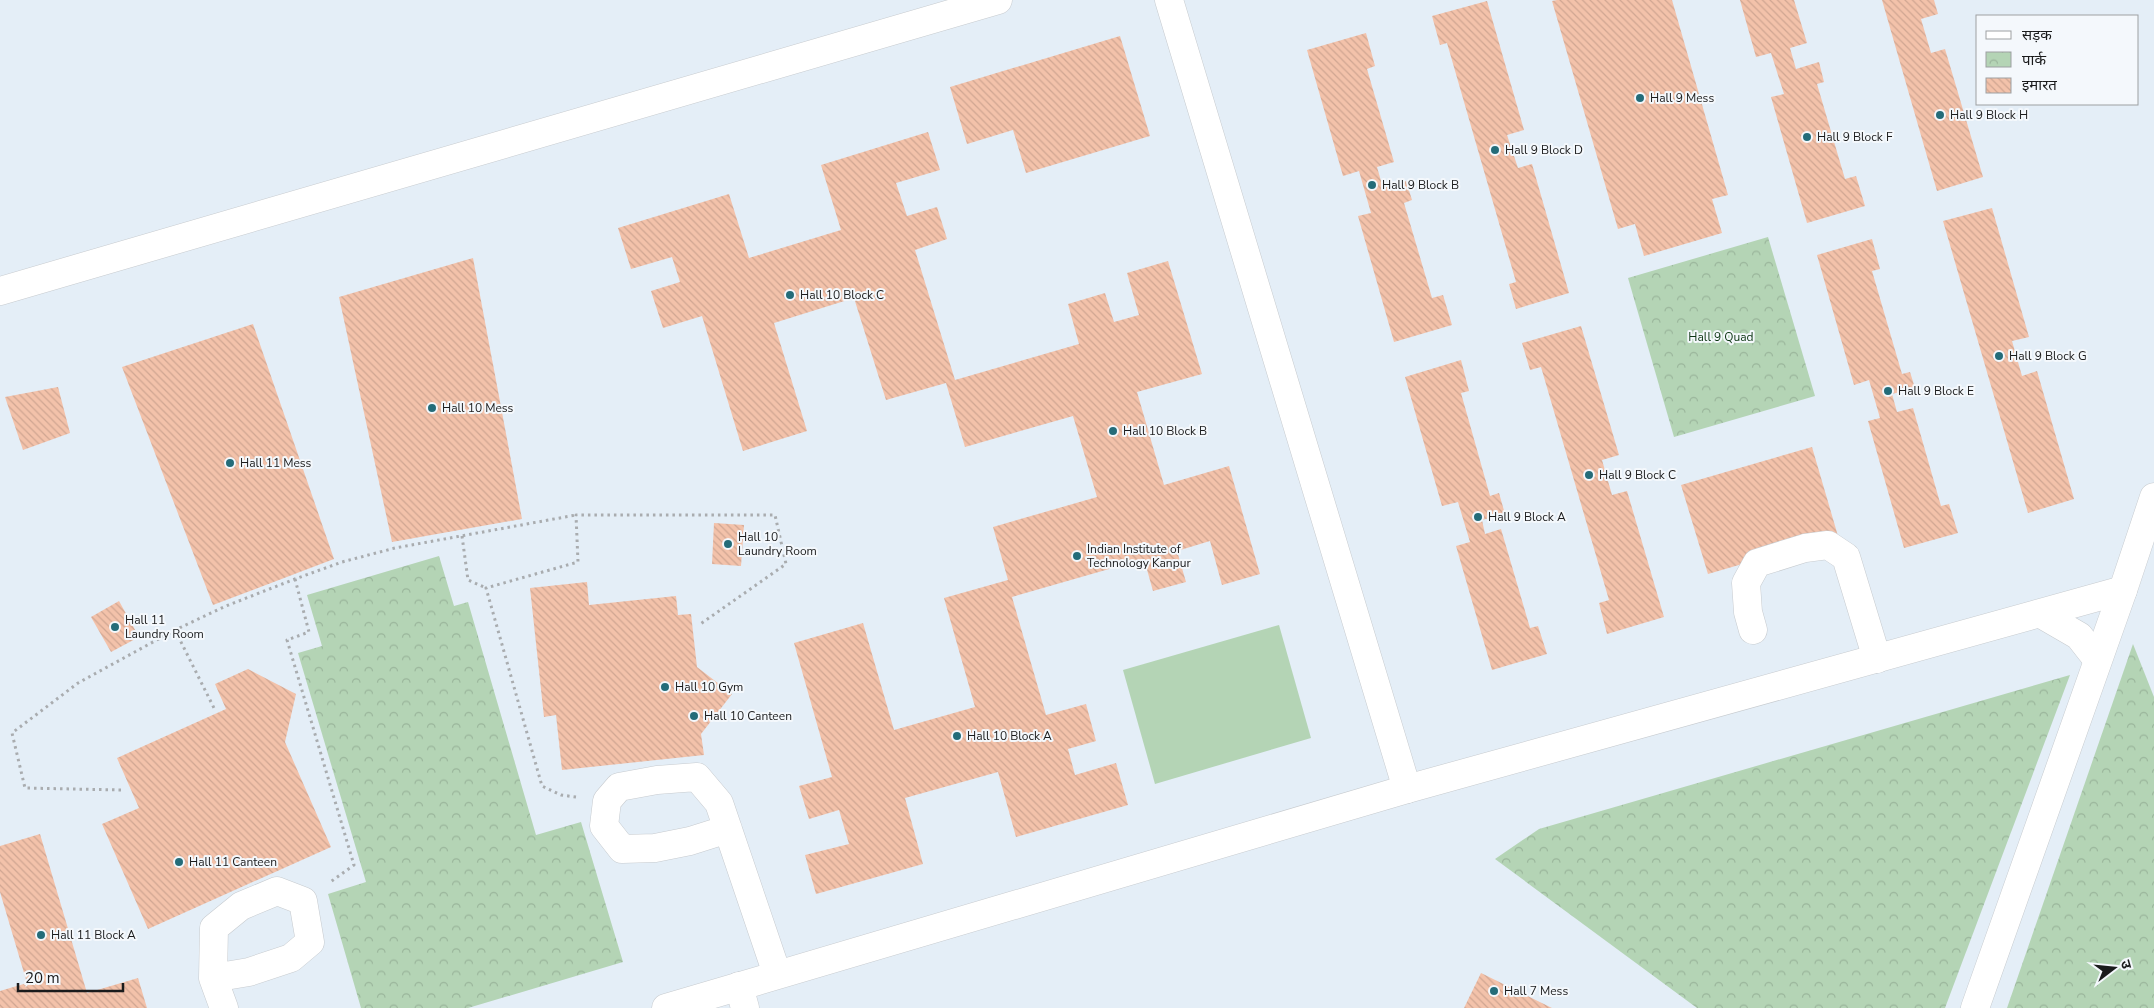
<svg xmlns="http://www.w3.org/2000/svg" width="2154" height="1008" font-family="'Nunito Sans','Noto Sans Devanagari',sans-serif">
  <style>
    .built { fill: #e4eef7; fill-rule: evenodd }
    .park { fill: url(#park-crowns) }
    .garden { fill: #b4d4b5 }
    .building { fill: url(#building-back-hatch) }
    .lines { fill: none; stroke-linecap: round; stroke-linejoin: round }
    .minor-casing { stroke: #c7cbcf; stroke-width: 29 }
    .path { stroke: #a9acaf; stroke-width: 3; stroke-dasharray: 2.5 4; stroke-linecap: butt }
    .minor { stroke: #fff; stroke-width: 28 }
    .poi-dot { fill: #246c79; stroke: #f4f8fc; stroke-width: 2 }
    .labels { text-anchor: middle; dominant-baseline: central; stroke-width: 4; stroke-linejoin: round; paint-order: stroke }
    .poi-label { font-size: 12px; fill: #1a1b1c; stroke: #f4f8fc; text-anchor: start }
    .park-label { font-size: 12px; fill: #0c3512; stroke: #f4f8fc }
  </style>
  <defs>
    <pattern id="park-crowns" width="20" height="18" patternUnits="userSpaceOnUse" patternTransform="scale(1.25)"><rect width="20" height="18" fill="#b4d4b5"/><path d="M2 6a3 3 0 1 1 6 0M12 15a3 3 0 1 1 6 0" fill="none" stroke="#9ab59b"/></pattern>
    <pattern id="building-back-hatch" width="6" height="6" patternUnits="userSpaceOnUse" patternTransform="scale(1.25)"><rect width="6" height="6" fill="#f3c2aa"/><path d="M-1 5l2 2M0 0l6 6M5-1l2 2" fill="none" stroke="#d0a692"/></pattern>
  </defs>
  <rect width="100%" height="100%" fill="#f4f8fc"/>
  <path class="built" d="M0,0H2154V1008H0ZM1978,16H2138V104H1978Z"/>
  <g class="park">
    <path d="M1768,237L1815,396L1674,437L1628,278Z"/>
    <path d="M439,556L454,606L468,602L536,835L581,822L623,962L468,1008H361L328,894L366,882L298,653L322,646L307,595Z"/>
    <path d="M2133,644L2154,697V1008H2007Z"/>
    <path d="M2070,675L1945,1008H1697L1495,859L1539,829Z"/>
  </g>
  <path class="garden" d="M1279,625L1311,738L1155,784L1123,670Z"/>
  <g class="building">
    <path d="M1557,0H1672L1728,195L1712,199L1722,233L1644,256L1635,224L1618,229L1552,1Z"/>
    <path d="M1740,0H1794L1807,43L1790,48L1796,69L1819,62L1824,82L1817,84L1845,179L1856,176L1865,206L1807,223L1771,97L1784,94L1771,53L1756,57Z"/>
    <path d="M1882,0H1934L1938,14L1921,19L1931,53L1945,49L1983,177L1937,191Z"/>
    <path d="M1487,1L1524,130L1507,135L1518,168L1532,164L1569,293L1516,309L1509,284L1516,282L1447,43L1440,45L1432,16Z"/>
    <path d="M1366,33L1375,66L1367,69L1394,162L1377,167L1383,188L1406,181L1412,200L1404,203L1432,298L1443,295L1452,325L1394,342L1358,216L1371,213L1359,171L1343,176L1307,50Z"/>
    <path d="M1120,36L1150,136L1026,173L1013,130L967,144L950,87Z"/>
    <path d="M928,132L940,170L896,183L907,216L937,207L947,239L915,250L955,380L1079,344L1068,304L1105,293L1114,322L1139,315L1127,273L1168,261L1202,374L1137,392L1164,485L1229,466L1260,574L1222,585L1210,541L1177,551L1186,582L1153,591L1144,559L1012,597L1046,715L1086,704L1096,741L1068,749L1075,775L1116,763L1128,805L1016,837L998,772L905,798L923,864L816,894L805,855L849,844L839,810L809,819L799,786L832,777L794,643L863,623L894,730L975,707L944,598L1008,580L993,527L1097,497L1073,416L965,447L946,383L886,400L854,298L774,323L807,431L743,451L702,316L663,328L651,291L680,282L672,257L631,269L618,228L729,194L749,258L841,230L821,165Z"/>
    <path d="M1992,208L2029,337L2012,341L2022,376L2037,371L2074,499L2028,513L1943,221Z"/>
    <path d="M1872,239L1880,269L1872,271L1902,374L1910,372L1915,388L1892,394L1897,412L1913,408L1941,506L1949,504L1958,533L1904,548L1868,421L1880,418L1869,380L1854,385L1817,255Z"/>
    <path d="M473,258L522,519L392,542L339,297Z"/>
    <path d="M253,324L334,559L213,605L122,367Z"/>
    <path d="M1581,326L1619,455L1602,460L1612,495L1627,491L1664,617L1607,634L1599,603L1609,600L1541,367L1530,370L1522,343Z"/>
    <path d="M1461,360L1469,391L1461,393L1490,496L1499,493L1505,514L1482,520L1485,534L1501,529L1530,628L1538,626L1547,654L1492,670L1456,546L1470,542L1458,502L1442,506L1405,377Z"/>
    <path d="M58,387L70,433L23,450L5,397Z"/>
    <path d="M1812,447L1838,536L1708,574L1681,485Z"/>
    <path d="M714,523L744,525L741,566L712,564Z"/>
    <path d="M587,582L589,605L676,596L678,615L691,614L697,667L732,694L701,734L704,755L562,770L556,715L544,717L530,588Z"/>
    <path d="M119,601L139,637L111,652L91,617Z"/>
    <path d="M248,669L296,694L285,742L331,847L148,929L102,824L139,808L117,758L226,709L215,684Z"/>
    <path d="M40,834L87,993L138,978L147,1008H0V991L27,983L0,892V846Z"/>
    <path d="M1481,973L1552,1008H1464Z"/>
  </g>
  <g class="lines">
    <defs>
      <g id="minor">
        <path d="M1169,0L1407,789"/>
        <path d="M0,291L998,0"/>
        <path d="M2123,590L2154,497"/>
        <path d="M2041,614L2079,636L2097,659"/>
        <path d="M1753,630L1748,612L1746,583L1757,563L1805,548L1828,545L1846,557L1877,659"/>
        <path d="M728,829L690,841L655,848L622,849L604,826L607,801L619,787L657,780L697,777L719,803L777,974"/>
        <path d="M213,978L249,972L291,958L310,942L303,901L277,891L241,906L214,928L213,978L224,1008"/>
        <path d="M739,986L745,1008"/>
        <path d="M666,1008L1407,789L2123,590L1975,1008"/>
      </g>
    </defs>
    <use href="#minor" class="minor-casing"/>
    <g class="path">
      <path d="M462,536L468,580L486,588"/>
      <path d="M295,579L309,632L287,640L354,865L329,883"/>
      <path d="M175,630L214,708"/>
      <path d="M121,790L25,788L12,733L78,683L175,630L226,606L295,579L342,562L395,548L576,515"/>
      <path d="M576,797L561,795L542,786L486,588L578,562L576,515H775L786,564L699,625"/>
    </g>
    <use href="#minor" class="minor"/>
  </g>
  <g class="poi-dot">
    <circle cx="1640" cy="98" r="5"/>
    <circle cx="1940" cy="115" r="5"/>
    <circle cx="1807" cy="137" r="5"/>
    <circle cx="1495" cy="150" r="5"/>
    <circle cx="1372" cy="185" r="5"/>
    <circle cx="790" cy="295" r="5"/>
    <circle cx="1999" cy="356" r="5"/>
    <circle cx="1888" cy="391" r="5"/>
    <circle cx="432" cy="408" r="5"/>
    <circle cx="1113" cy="431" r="5"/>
    <circle cx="230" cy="463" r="5"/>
    <circle cx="1589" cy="475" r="5"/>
    <circle cx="1478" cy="517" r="5"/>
    <circle cx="728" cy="544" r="5"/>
    <circle cx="1077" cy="556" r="5"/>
    <circle cx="115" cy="627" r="5"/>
    <circle cx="665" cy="687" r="5"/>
    <circle cx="694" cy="716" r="5"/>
    <circle cx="957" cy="736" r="5"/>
    <circle cx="179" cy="862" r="5"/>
    <circle cx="41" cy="935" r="5"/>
    <circle cx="1494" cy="991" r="5"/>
  </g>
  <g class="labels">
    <g class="poi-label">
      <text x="1650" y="98">Hall 9 Mess</text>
      <text x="1950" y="115">Hall 9 Block H</text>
      <text x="1817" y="137">Hall 9 Block F</text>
      <text x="1505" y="150">Hall 9 Block D</text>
      <text x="1382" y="185">Hall 9 Block B</text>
      <text x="800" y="295">Hall 10 Block C</text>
      <text x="2009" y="356">Hall 9 Block G</text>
      <text x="1898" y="391">Hall 9 Block E</text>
      <text x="442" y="408">Hall 10 Mess</text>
      <text x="1123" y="431">Hall 10 Block B</text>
      <text x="240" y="463">Hall 11 Mess</text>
      <text x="1599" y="475">Hall 9 Block C</text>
      <text x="1488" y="517">Hall 9 Block A</text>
      <text x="738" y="537">Hall 10<tspan x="738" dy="14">Laundry Room</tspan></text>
      <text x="1087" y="549">Indian Institute of<tspan x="1087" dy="14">Technology Kanpur</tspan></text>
      <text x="125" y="620">Hall 11<tspan x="125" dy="14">Laundry Room</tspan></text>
      <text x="675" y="687">Hall 10 Gym</text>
      <text x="704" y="716">Hall 10 Canteen</text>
      <text x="967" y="736">Hall 10 Block A</text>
      <text x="189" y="862">Hall 11 Canteen</text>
      <text x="51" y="935">Hall 11 Block A</text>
      <text x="1504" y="991">Hall 7 Mess</text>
    </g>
    <g class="park-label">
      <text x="1721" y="337">Hall 9 Quad</text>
    </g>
  </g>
  <rect x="1976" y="15" width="162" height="90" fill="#f4f8fc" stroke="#9da0a2"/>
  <rect x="1986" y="31" width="25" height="8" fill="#ffffff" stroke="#9da0a2"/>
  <text x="2022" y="40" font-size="15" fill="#1a1b1c">सड़क</text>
  <rect x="1986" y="52" width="25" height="15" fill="url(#park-crowns)" stroke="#9da0a2"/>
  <text x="2022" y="65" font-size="15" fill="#1a1b1c">पार्क</text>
  <rect x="1986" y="78" width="25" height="15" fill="url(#building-back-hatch)" stroke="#9da0a2"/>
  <text x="2022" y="90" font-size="15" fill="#1a1b1c">इमारत</text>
  <g transform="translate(2114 968) rotate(74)" stroke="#f4f8fc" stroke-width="4" paint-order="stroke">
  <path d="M0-4L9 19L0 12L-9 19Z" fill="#1a1b1c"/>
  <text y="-8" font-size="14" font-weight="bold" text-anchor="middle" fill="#1a1b1c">उ</text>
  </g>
  <path d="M18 983v8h105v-8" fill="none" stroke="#1a1b1c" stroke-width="2.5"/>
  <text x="25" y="983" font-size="15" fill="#1a1b1c" stroke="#f4f8fc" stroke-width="4" paint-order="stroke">20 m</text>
</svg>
